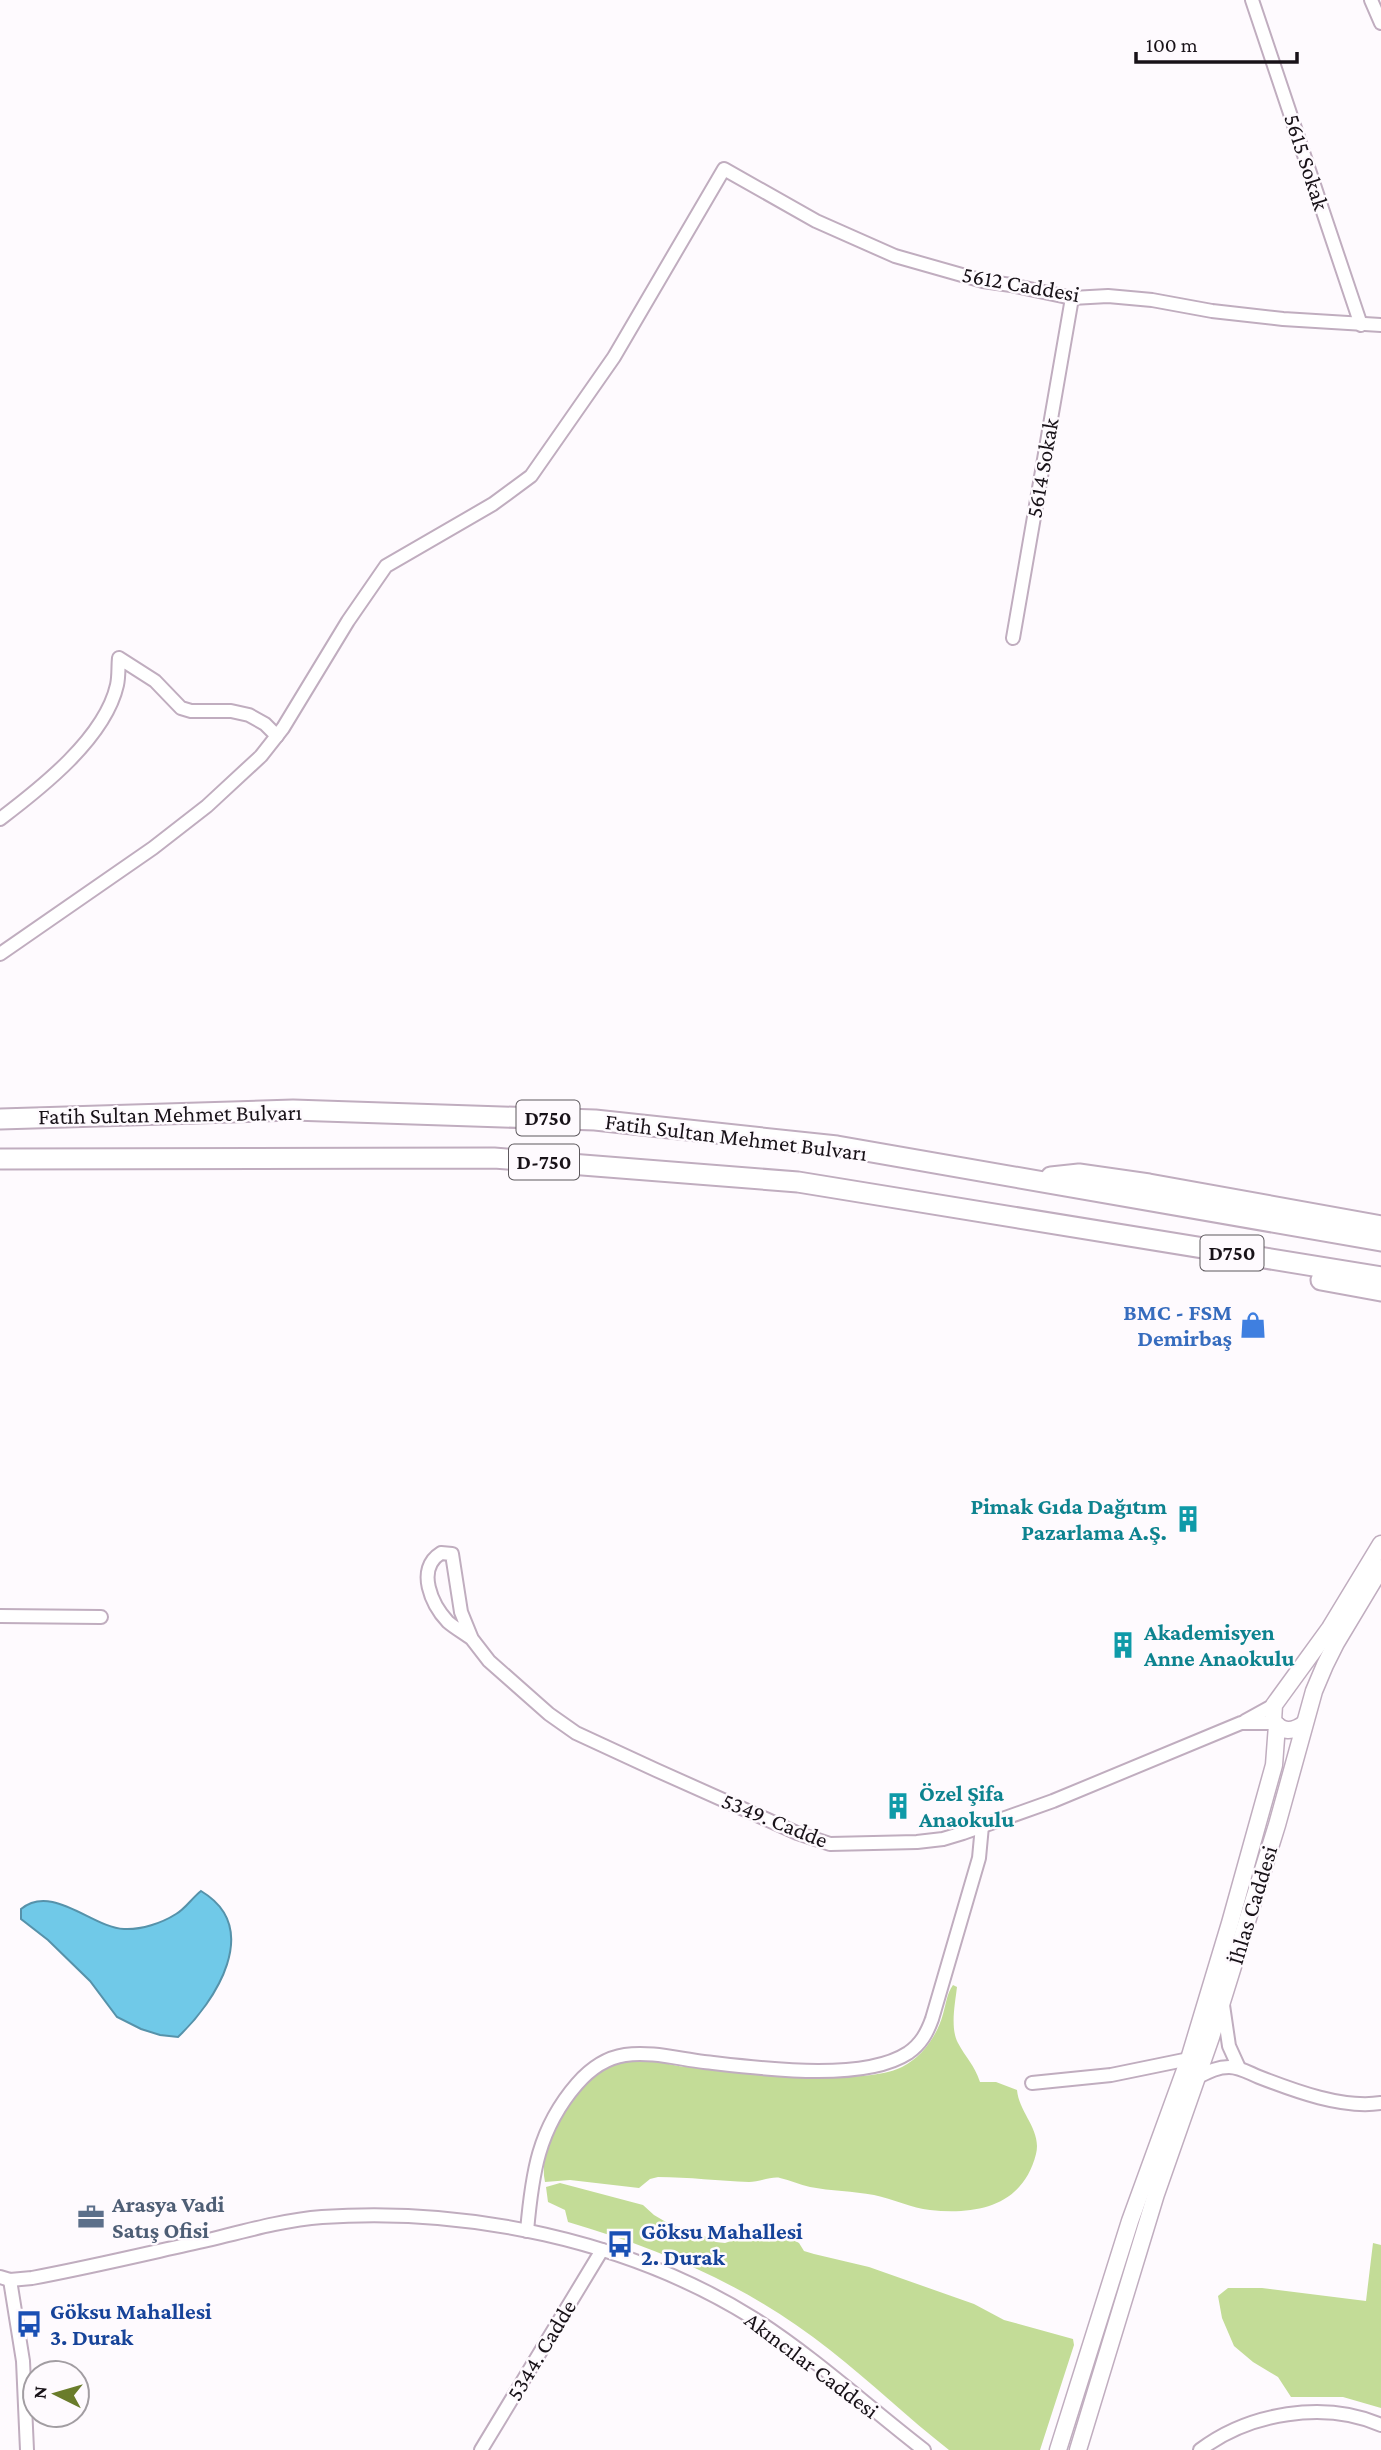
<svg xmlns="http://www.w3.org/2000/svg" width="1381" height="2450" font-family="'Crimson Pro',serif">
  <style>
    .green { fill: #c3dc97 }
    .water { fill: #70c9e8; stroke: #5692aa; stroke-width: 2 }
    .lines { fill: none; stroke-linecap: round; stroke-linejoin: round }
    .minor-casing { stroke: #c0adbf; stroke-width: 16 }
    .major-casing { stroke: #c0adbf; stroke-width: 19 }
    .highway-casing { stroke: #c0adbf; stroke-width: 23 }
    .minor { stroke: #fff; stroke-width: 12 }
    .major { stroke: #fff; stroke-width: 16 }
    .highway { stroke: #fff; stroke-width: 19 }
    .labels { text-anchor: middle; dominant-baseline: central; stroke-width: 5; stroke-linejoin: round; paint-order: stroke }
    .shield { fill: #fefafe; stroke: #5d585d; stroke-width: 2 }
    .shield-label { font-size: 21px; font-weight: bold; fill: #181218 }
    .street-label { font-size: 23px; fill: #181218; stroke: #fefafe }
    .shop-label { font-size: 23px; font-weight: bold; fill: #366cbe; stroke: #fefafe; text-anchor: end }
    .culture-label { font-size: 23px; font-weight: bold; fill: #0d838f; stroke: #fefafe; text-anchor: start }
    .service-label { font-size: 23px; font-weight: bold; fill: #4e5e75; stroke: #fefafe; text-anchor: start }
    .transit-label { font-size: 23px; font-weight: bold; fill: #164399; stroke: #fefafe; text-anchor: start }
  </style>
  <rect width="100%" height="100%" fill="#fefafe"/>
  <g class="green">
    <path d="M953,1985L957,1987C955,2004 950,2028 958,2043C966,2058 974,2064 980,2082H996L1017,2090C1019,2113 1042,2130 1036,2154C1023,2206 977,2215 930,2210C912,2208 893,2199 874,2195C853,2191 831,2191 810,2187C800,2185 790,2180 780,2178C773,2176 758,2182 749,2182C719,2181 689,2177 658,2177L650,2179L639,2188L570,2180L545,2182C540,2160 551,2135 562,2117C574,2094 592,2070 618,2062C640,2055 664,2064 686,2067C731,2072 864,2087 902,2067C922,2057 937,2036 943,2014C946,2004 947,1993 953,1985Z"/>
    <path d="M560,2183L643,2205L654,2215L671,2225L698,2233L716,2242L725,2243L734,2240L739,2234L752,2232L790,2238L799,2243L804,2251L814,2254L869,2267L974,2304L1004,2320L1073,2339L1074,2345L1040,2450H949C908,2418 871,2382 830,2350C751,2287 664,2250 568,2222L565,2210L548,2202L546,2187Z"/>
    <path d="M1373,2243L1381,2245V2408L1343,2397H1291L1278,2377L1253,2362L1234,2346L1222,2318L1218,2296L1228,2288H1262L1366,2301Z"/>
  </g>
  <path class="water" d="M201,1891C263,1928 216,2001 178,2037L160,2035L141,2029L117,2017L90,1981L48,1940L21,1919V1909C52,1883 93,1928 124,1929C141,1930 162,1923 176,1914C185,1909 192,1898 201,1891Z"/>
  <g class="lines">
    <defs>
      <g id="minor">
        <path d="M1252,0L1361,325"/>
        <path d="M1371,0L1381,23"/>
        <path d="M1013,638L1072,298"/>
        <path d="M0,819C41,788 105,738 117,685C119,676 118,667 119,658L155,681L181,708L191,711H231L249,715L265,724L277,736"/>
        <path d="M0,954L153,848L207,806L261,756L283,728L348,621L386,566L493,504L531,476L614,357L724,169L816,221L895,256L983,281L1011,285L1072,298L1108,296L1152,300L1212,311L1283,319L1381,325"/>
        <path d="M0,1616L101,1617"/>
        <path d="M472,1639C464,1633 455,1628 448,1622C432,1605 415,1569 441,1553L452,1554L461,1612L472,1639L489,1661L549,1714L576,1733L656,1770L797,1833L830,1844L917,1842L943,1839L963,1833L1053,1801L1241,1723H1275"/>
        <path d="M1245,1721L1274,1705"/>
        <path d="M1223,2005L1229,2046L1239,2068"/>
        <path d="M1198,2077C1208,2072 1217,2067 1229,2067C1240,2067 1249,2073 1259,2077C1295,2091 1343,2109 1381,2103"/>
        <path d="M1032,2083L1111,2075L1189,2059"/>
        <path d="M527,2231C532,2174 538,2129 577,2084C590,2069 605,2058 625,2055C650,2051 679,2059 704,2062C758,2068 862,2083 908,2053C921,2044 927,2033 932,2019L979,1858L982,1826"/>
        <path d="M0,2277L10,2280L32,2278C91,2267 149,2253 208,2240C245,2231 284,2220 322,2217C467,2207 628,2240 753,2318C814,2357 867,2406 924,2450"/>
        <path d="M10,2280L23,2361L27,2450"/>
        <path d="M481,2450L602,2250"/>
        <path d="M1200,2450C1249,2413 1324,2400 1381,2425"/>
      </g>
      <g id="major">
        <path d="M1304,1724C1293,1732 1282,1733 1273,1721L1274,1705L1330,1628L1381,1544"/>
        <path d="M1058,2450L1130,2221L1189,2059L1230,1923L1274,1765L1277,1725"/>
        <path d="M1078,2450L1156,2194L1211,2037L1277,1825L1314,1691L1325,1665L1336,1643L1381,1568"/>
      </g>
      <g id="highway">
        <path d="M0,1119L293,1110L595,1120L837,1146L1381,1241"/>
        <path d="M0,1159L494,1158L798,1182L1381,1277"/>
        <path d="M1051,1177L1079,1174L1149,1184L1381,1226"/>
        <path d="M1321,1280L1381,1291"/>
      </g>
    </defs>
    <use href="#minor" class="minor-casing"/>
    <use href="#major" class="major-casing"/>
    <use href="#highway" class="highway-casing"/>
    <use href="#minor" class="minor"/>
    <use href="#major" class="major"/>
    <use href="#highway" class="highway"/>
  </g>
  <defs>
    <symbol id="shop-bare" viewBox="-9 -9 18 18"><path d="M-5-2.5h2.3a2.7 3.5 0 0 1 5.4 0H5L5.5 6h-11ZM-1.5-2.5h3a1.5 2.3 0 0 0-3 0Z" fill="#3f7fe0" stroke="#fefafe" stroke-width="2.5" paint-order="stroke"/></symbol>
    <symbol id="building-bare" viewBox="-9 -9 18 18"><path d="M-4-6H4V6H1V3H-1V6H-4ZM-2.5-4.3h1.7v1.8h-1.7ZM.8-4.3h1.7v1.8H.8ZM-2.5-1h1.7V.8h-1.7ZM.8-1h1.7V.8H.8Z" fill="#0f9aa8" stroke="#fefafe" stroke-width="2.5" paint-order="stroke"/></symbol>
    <symbol id="office-bare" viewBox="-9 -9 18 18"><path d="M-6-3h4V-5.5h4V-3h4V5H-6ZM-1-4.5V-3h2v-1.5ZM-6 0V1H6V0Z" fill="#5c6f8a" stroke="#fefafe" stroke-width="2.5" paint-order="stroke"/></symbol>
    <symbol id="bus-bare" viewBox="-9 -9 18 18"><path d="M-5-6H5V4H4V6H2V4H-2V6H-4V4H-5ZM-3.5-4V0h7V-4ZM-3.5 1.2v1.5H-2V1.2ZM2 1.2v1.5H3.5V1.2Z" fill="#1a4fb4" stroke="#fefafe" stroke-width="2.5" paint-order="stroke"/></symbol>
  </defs>
  <g fill-rule="evenodd">
    <use href="#shop-bare" x="1234" y="1306" width="38" height="38"/>
    <use href="#building-bare" x="1169" y="1500" width="38" height="38"/>
    <use href="#building-bare" x="1104" y="1626" width="38" height="38"/>
    <use href="#building-bare" x="879" y="1787" width="38" height="38"/>
    <use href="#office-bare" x="72" y="2198" width="38" height="38"/>
    <use href="#bus-bare" x="601" y="2225" width="38" height="38"/>
    <use href="#bus-bare" x="10" y="2305" width="38" height="38"/>
  </g>
  <g class="labels">
    <g class="shield">
      <rect x="516.5" y="1100.5" width="63" height="35" rx="5"/>
      <rect x="509" y="1144.5" width="70" height="35" rx="5"/>
      <rect x="1200.5" y="1235.5" width="63" height="35" rx="5"/>
    </g>
    <g class="shield-label">
      <text x="548" y="1118">D750</text>
      <text x="544" y="1162">D-750</text>
      <text x="1232" y="1253">D750</text>
    </g>
    <g class="street-label">
      <text transform="translate(1307 162) rotate(72)">5615 Sokak</text>
      <text transform="translate(1021 284) rotate(10)">5612 Caddesi</text>
      <text transform="translate(1042 468) rotate(-80)">5614 Sokak</text>
      <text transform="translate(170 1114) rotate(-1)">Fatih Sultan Mehmet Bulvarı</text>
      <text transform="translate(736 1137) rotate(7)">Fatih Sultan Mehmet Bulvarı</text>
      <text transform="translate(775 1820) rotate(22)">5349. Cadde</text>
      <text transform="translate(1252 1905) rotate(-73)">İhlas Caddesi</text>
      <text transform="translate(541 2350) rotate(-59)">5344. Cadde</text>
      <text transform="translate(812 2365) rotate(37)">Akıncılar Caddesi</text>
    </g>
    <g class="shop-label">
      <text x="1232" y="1312">BMC - FSM<tspan x="1232" dy="26">Demirbaş</tspan></text>
    </g>
    <g class="culture-label">
      <text x="1167" y="1506" text-anchor="end">Pimak Gıda Dağıtım<tspan x="1167" dy="26">Pazarlama A.Ş.</tspan></text>
      <text x="1144" y="1632">Akademisyen<tspan x="1144" dy="26">Anne Anaokulu</tspan></text>
      <text x="919" y="1793">Özel Şifa<tspan x="919" dy="26">Anaokulu</tspan></text>
    </g>
    <g class="service-label">
      <text x="112" y="2204">Arasya Vadi<tspan x="112" dy="26">Satış Ofisi</tspan></text>
    </g>
    <g class="transit-label">
      <text x="641" y="2231">Göksu Mahallesi<tspan x="641" dy="26">2. Durak</tspan></text>
      <text x="50" y="2311">Göksu Mahallesi<tspan x="50" dy="26">3. Durak</tspan></text>
    </g>
  </g>
  <g transform="translate(56 2394) rotate(275)"><circle r="33" fill="#fefafe" stroke="#a29da2" stroke-width="2"/>
  <path d="M0-5L12 26L0 18L-12 26Z" fill="#6a7c2b"/>
  <text y="-10" font-size="19" font-weight="bold" text-anchor="middle" fill="#181218">N</text>
  </g>
  <path d="M1136 52v10h161v-10" fill="none" stroke="#181218" stroke-width="3.5"/>
  <text x="1146" y="52" font-size="21" fill="#181218" stroke="#fefafe" stroke-width="5" paint-order="stroke">100 m</text>
</svg>
